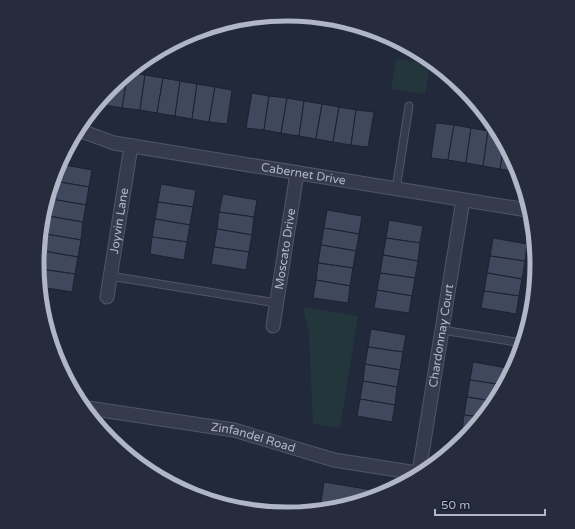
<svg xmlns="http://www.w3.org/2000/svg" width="575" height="529" font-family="'Varela Round',sans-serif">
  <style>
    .green { fill: #23363c }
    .building { fill: #40485d; stroke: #1c2232 }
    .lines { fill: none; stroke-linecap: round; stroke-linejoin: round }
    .lane-casing { stroke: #505666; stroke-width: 9 }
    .street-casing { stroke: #505666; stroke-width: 15 }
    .lane { stroke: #353b4b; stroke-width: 7 }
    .street { stroke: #353b4b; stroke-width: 13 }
    .labels { text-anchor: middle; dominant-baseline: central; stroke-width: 4; stroke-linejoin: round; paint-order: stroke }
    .street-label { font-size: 12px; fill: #b0b6c7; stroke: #1a2030 }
    .rim { fill: none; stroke: #b0b6c7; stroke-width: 5 }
  </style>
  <rect width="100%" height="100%" fill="#21293b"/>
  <g class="green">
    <path d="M396,59L430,64L425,94L391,89Z"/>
    <path d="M303,307L358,316L340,428L313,424L309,333Z"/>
  </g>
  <g class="building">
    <path d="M132,73L145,75L140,110L122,108L127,76Z"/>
    <path d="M145,75L163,78L157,113L140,110Z"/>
    <path d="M127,76L122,108L105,105L107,93L111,87Z"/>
    <path d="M163,78L180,81L175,116L157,113Z"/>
    <path d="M180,81L197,84L192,119L175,116Z"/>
    <path d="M197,84L215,87L209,122L192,119Z"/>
    <path d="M215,87L232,90L227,124L209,122Z"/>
    <path d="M252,93L269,96L264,130L246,128Z"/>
    <path d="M269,96L287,98L281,133L264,130Z"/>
    <path d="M287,98L304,101L299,136L281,133Z"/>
    <path d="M304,101L322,104L316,139L299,136Z"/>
    <path d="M322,104L339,107L333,142L316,139Z"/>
    <path d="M339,107L356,110L351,145L333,142Z"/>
    <path d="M356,110L374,112L368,147L351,145Z"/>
    <path d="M436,123L454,125L448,160L431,158Z"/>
    <path d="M454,125L471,128L466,163L448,160Z"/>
    <path d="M471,128L488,131L483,166L466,163Z"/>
    <path d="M488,131L494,132L504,146L500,169L483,166Z"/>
    <path d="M504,146L518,168V172L500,169Z"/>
    <path d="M59,164L92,170L89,187L54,181L56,168Z"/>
    <path d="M54,181L89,187L86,205L51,199Z"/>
    <path d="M161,184L196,190L193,207L158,202Z"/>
    <path d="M223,194L257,200L254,217L219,212Z"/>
    <path d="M51,199L86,205L83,222L48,216Z"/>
    <path d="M158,202L193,207L190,225L155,219Z"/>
    <path d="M327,210L362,216L359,234L324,228Z"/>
    <path d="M219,212L254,217L252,235L217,229Z"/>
    <path d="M48,216L83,222L81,240L46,234Z"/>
    <path d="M155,219L190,225L187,242L152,237Z"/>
    <path d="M389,220L423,226L420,243L386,238Z"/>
    <path d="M324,228L359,234L356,251L321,245Z"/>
    <path d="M217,229L252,235L249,252L214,247Z"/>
    <path d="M46,234L81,240L78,257L43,251Z"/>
    <path d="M152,237L187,242L184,260L150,254Z"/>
    <path d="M386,238L420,243L418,261L383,255Z"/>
    <path d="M493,238L527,244L525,261L490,256Z"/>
    <path d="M321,245L356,251L353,268L318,263Z"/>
    <path d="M214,247L249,252L246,270L211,264Z"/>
    <path d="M43,251L78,257L75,274L40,269Z"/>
    <path d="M383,255L418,261L415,278L380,273Z"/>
    <path d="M490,256L525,261L522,279L487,273Z"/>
    <path d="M318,263L353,268L350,286L316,280Z"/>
    <path d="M40,269L75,274L72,292L41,287L39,275Z"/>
    <path d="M380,273L415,278L412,296L377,290Z"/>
    <path d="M487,273L522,279L519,296L484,291Z"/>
    <path d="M316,280L350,286L348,303L313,298Z"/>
    <path d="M377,290L412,296L409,313L374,308Z"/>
    <path d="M484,291L519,296L516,314L481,308Z"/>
    <path d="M371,329L406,335L403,352L368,347Z"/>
    <path d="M368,347L403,352L400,370L365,364Z"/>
    <path d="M473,362L507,368L505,381L503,385L470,380Z"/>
    <path d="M365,364L400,370L397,387L363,381Z"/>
    <path d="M470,380L503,385L492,401L467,397Z"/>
    <path d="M363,381L397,387L395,405L360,399Z"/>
    <path d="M467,397L492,401L481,417L464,415Z"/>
    <path d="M360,399L395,405L392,422L357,416Z"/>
    <path d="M464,415L481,417L470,434L462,432Z"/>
    <path d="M462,432L470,434L464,442L459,445Z"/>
    <path d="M324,482L378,491L377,497L320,508Z"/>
  </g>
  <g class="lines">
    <defs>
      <g id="lane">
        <path d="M396,189L409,106"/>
        <path d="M110,276L276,303"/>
        <path d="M442,330L522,343"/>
      </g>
      <g id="street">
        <path id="s1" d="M81,131L114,143L527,210"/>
        <path id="s2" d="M107,297L131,146"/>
        <path id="s3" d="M273,326L297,173"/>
        <path id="s4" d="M88,408L234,430L334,460L417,473"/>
        <path id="s5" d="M419,472L463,200"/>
      </g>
    </defs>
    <use href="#lane" class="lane-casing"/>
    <use href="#street" class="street-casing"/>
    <use href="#lane" class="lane"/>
    <use href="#street" class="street"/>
  </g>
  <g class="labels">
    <g class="street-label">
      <text stroke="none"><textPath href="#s1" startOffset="227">Cabernet Drive</textPath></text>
      <text stroke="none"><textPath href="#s2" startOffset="77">Joyvin Lane</textPath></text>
      <text stroke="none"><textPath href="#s3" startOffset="78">Moscato Drive</textPath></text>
      <text stroke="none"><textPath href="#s5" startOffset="138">Chardonnay Court</textPath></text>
      <text stroke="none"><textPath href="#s4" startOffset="168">Zinfandel Road</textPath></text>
    </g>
  </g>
  <path d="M0 0H575V529H0ZM44 264a243 243 0 1 1 486 0a243 243 0 1 1-486 0Z" fill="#262c3c" fill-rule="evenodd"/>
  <path class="rim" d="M44 264a243 243 0 1 1 486 0a243 243 0 1 1-486 0Z"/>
  <path d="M435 509v6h110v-6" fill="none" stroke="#b0b6c7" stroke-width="2"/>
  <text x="441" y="509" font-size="12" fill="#b0b6c7" stroke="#1a2030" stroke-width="3" paint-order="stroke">50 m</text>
</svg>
